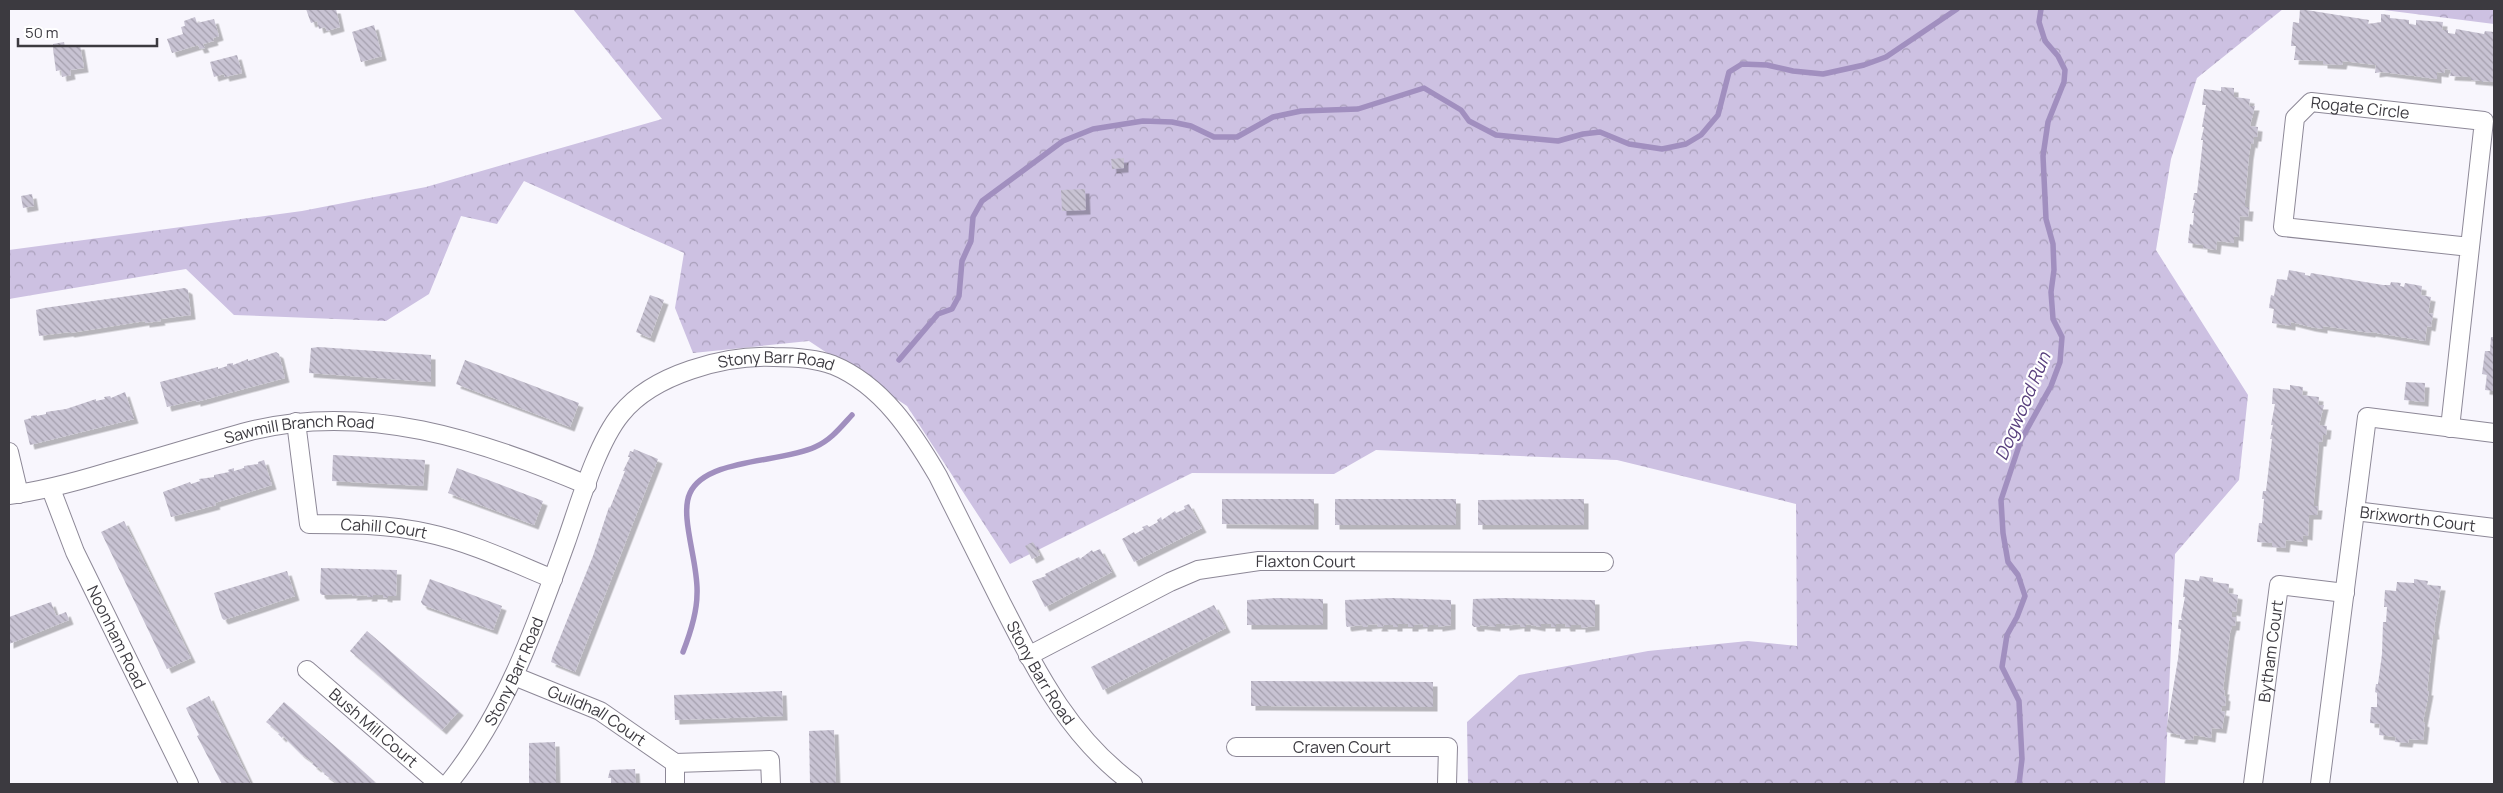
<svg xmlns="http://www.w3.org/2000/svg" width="2503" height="793" font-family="Manrope,sans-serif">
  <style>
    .forest { fill: url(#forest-crowns) }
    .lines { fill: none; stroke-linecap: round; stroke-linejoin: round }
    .stream { stroke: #a18fbf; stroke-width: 5.5 }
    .building { fill: url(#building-back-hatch); filter: url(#shadow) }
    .street-casing { stroke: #8d8897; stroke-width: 20 }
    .street { stroke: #fff; stroke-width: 18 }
    .labels { text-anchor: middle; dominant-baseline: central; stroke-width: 4.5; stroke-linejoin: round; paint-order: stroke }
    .street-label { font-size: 16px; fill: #3c3a40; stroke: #fff }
    .water-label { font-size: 18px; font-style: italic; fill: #59407e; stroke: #fff }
  </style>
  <defs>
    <pattern id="forest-crowns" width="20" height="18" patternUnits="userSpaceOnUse" patternTransform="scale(1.25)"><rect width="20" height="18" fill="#cdc1e2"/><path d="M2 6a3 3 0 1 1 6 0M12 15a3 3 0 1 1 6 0" fill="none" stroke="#a89eb9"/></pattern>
    <pattern id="building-back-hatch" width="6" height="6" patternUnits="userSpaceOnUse" patternTransform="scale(1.25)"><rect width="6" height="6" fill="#c8c3d3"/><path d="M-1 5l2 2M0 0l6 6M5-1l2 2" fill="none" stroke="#a49fad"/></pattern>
    <filter id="shadow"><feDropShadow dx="4.5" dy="4.5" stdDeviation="0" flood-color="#0004"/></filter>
  </defs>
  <rect width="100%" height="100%" fill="#f8f6fd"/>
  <g class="forest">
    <path d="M573,9H2283L2197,78L2171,159L2156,250L2248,395L2239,480L2175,554L2165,784H1468L1467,722L1519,675L1648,651L1748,641L1797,646L1796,504L1617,460L1376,450L1334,474L1192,473L1010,564L907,406L809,341L693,353L675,308L684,253L524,181L497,224L461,216L429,294L386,321L234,315L186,269L9,299V250L302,211L426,187L662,119Z"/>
    <path d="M2376,9H2494V24Z"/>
  </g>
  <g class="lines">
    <g class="stream">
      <path d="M899,360L938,314L952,309L959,296L962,261L971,241L973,217L982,201L1063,141L1093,129L1143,121L1172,122L1191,126L1214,137H1237L1273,117L1301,111L1358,109L1424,88L1461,110L1469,121L1496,135L1558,141L1583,134L1600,132L1629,144L1662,149L1686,144L1701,135L1718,115L1729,72L1742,64L1767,65L1793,71L1823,74L1864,65L1886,57L1957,9"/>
      <path d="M683,652C690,634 697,613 697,594C699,564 679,516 690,493C706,458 781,463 815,447C831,440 841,427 852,415"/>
      <path d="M2019,784L2022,759L2019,701L2002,667L2007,635L2017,617L2025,596L2018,575L2008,562L2003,533L2001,500L2021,440L2051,386L2060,362L2062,337L2053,319L2051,292L2054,270L2053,244L2046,219L2043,156L2048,122L2064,82L2065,70L2058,56L2045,41L2039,22L2041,9"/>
    </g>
  </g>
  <g class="building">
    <path d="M306,9H336L340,27L327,31L325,27L319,29L317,21L311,23Z"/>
    <path d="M2300,9L2369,20L2368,24L2381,22V14L2390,15V18L2409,20V24L2416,25V20L2443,22L2442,30H2448V33L2455,34L2456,29L2484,34L2485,31L2494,32V82L2471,80V77L2450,76L2451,70L2445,69L2444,73L2437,72V79L2382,72L2375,73L2376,65L2343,61L2342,65L2323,64V61L2294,60L2296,46H2291L2293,22L2299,23Z"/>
    <path d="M195,17L197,23L214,19L219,36L213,38L214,41L203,44L205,48L200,49L198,45L172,53L167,39L183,34L181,27L185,26L184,21Z"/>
    <path d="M374,25L382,56L361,62L352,32Z"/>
    <path d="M64,42L65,47L80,45L84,68L70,70L71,75L62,77L61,70L56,71L53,49V44Z"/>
    <path d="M237,55L242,73L225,77L224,74L214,77L210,62Z"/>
    <path d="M2221,87L2234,88V97L2250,99L2249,106H2255L2250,126L2258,127L2257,137H2254L2253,144L2251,143L2249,155L2245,200V207H2249L2248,217L2240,216L2239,237L2234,236V243L2217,241L2216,250L2203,248V245L2188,243L2190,224L2193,225L2194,213H2192L2195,200H2193L2194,193H2197L2203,140H2201L2204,127H2202L2206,105H2202L2204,89L2221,91Z"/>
    <path d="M1124,158V168L1112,169L1111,159Z"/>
    <path d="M1085,189L1086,210L1062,211L1061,190Z"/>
    <path d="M32,194L34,206L23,208L21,196Z"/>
    <path d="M2289,270L2305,273V275L2310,276L2311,273L2383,285H2390L2391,282L2401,283L2400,286L2404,287L2405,283L2422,286L2421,295L2431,297L2428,313L2433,314L2431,327L2427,326L2425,341L2371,332V333L2323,326V329L2311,327L2291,322V326L2272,323L2274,309L2269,308L2271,295L2274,296L2277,279L2287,280Z"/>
    <path d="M185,288L188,290L191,315L160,319L161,321L145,323V321L70,333L69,332L39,336L36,310L44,308Z"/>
    <path d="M650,295L664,300L650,338L636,332Z"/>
    <path d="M2491,337H2494V391L2485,390L2487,375L2482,374L2485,351H2490Z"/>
    <path d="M319,347L431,355V382L309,373L311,348Z"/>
    <path d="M276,352L279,354L285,378L196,402V400L167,407L160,382L218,367V369L227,366V364L233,363V365L248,359V361Z"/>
    <path d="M465,360L579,403L570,427L456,384Z"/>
    <path d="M2406,382L2425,383L2424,402L2404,400Z"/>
    <path d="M2290,385L2303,387L2302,395L2319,397L2318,405H2324L2319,425L2327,426L2326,435H2323L2322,442H2319L2314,499V506H2318L2317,515H2309L2308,536L2303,535V542L2286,540L2285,548L2272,547V543L2257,542L2259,523H2262L2264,499H2262L2263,491H2266L2272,439H2270L2273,425H2271L2275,404H2272L2273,388L2290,390Z"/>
    <path d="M125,392L134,419L30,445L24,420L31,418V416L37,415V416L46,414V412L66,409L96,399V401L105,399L104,397L110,396L111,398Z"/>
    <path d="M634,449L658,459L575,672L551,662L553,655L593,556L609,507L610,508L625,471H623L630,457H628L630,451L633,452Z"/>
    <path d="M333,455L425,460L423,486L332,481Z"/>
    <path d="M264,460L272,485L215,503L216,505L171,517L163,492L190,482L191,484L200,481L199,479L214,477V475L229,472L228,470L234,468V471L244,468V466L258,464V462Z"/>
    <path d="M457,468L543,501L534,525L448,493Z"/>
    <path d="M1222,499H1314V525L1222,524Z"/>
    <rect x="1335" y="499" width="121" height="26"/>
    <path d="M1584,499V525H1478V500Z"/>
    <path d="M1189,504L1202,528L1134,562L1122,539L1134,532L1135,534L1144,529L1142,527L1147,525L1149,527L1158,522L1157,520L1161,517L1162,520L1175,511L1176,513L1185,509L1184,506Z"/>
    <path d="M124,521L191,658L167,669L101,532Z"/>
    <path d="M1033,542L1040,555L1032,559L1025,546Z"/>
    <path d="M1100,549L1112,572L1045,607L1032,581L1046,576L1045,574L1079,557L1080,559L1092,550L1093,552Z"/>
    <path d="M321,568L397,570L396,596H388V598L383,597V595H373V597H367L368,595L352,596L353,594L322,595L320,593Z"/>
    <path d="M287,571L295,596L224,620L222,618L214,593Z"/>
    <path d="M2200,576L2213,578V582L2229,584L2228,593L2238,595L2236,612L2232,611V617H2236L2235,626H2232L2230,633L2223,690H2225L2224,696L2226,697L2225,706H2222L2221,711L2225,712L2222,729L2212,728L2211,738L2194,735L2193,740L2180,739L2181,735L2166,732L2178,659L2181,629H2178L2179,620H2182L2181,617L2185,597H2183L2185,579L2199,581Z"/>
    <path d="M430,579L502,606L493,630L423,605L421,602Z"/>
    <path d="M2414,579L2428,581L2427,585L2441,586L2434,628L2435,635H2433L2427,691H2429L2423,722L2425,723L2423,740L2409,739L2408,743L2395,742L2396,737L2379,735L2380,724L2370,723L2371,707H2377V693L2375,692L2376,684H2378L2382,654L2383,622H2386L2387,607H2384L2385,590L2396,591L2397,582L2414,583Z"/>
    <path d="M1277,598L1323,599V625H1247V600Z"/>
    <path d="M1391,598L1451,600V625L1438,627V625H1429V627H1423V624L1414,625V627H1408V624H1398V627H1393V625H1383L1384,627H1377L1378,624L1367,625L1368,627H1362V625L1347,627L1346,625L1345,600Z"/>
    <path d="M1503,598L1595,600V626L1581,628V625H1571V627H1566L1565,624H1556V627H1551V624H1541V627L1526,624V627H1520V624L1505,626V624H1496V627L1480,625V627H1474L1472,625L1473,599Z"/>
    <path d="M51,602L56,616L66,612L69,620L9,644V617Z"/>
    <path d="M1214,605L1226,628L1103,690L1091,667Z"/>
    <path d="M367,631L459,711L442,730L350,651Z"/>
    <path d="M1251,681L1433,682V707L1251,706Z"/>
    <path d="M782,691L783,716L675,720L674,695Z"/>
    <path d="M209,696L251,784H222L197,736L199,735L186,708Z"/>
    <path d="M284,702L353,762L375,782L373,784H335L337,783L324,774L325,773L318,767L317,768L312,764L314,763L301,754L283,736L282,738L278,734L280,733L266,722Z"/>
    <path d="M834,730L836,784H810L809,731Z"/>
    <path d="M555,742L556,784H529V743Z"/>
    <path d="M635,769L636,784H611V778H608L610,770Z"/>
  </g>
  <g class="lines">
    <defs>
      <g id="street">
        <path id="s1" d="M296,422L309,524C349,524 388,524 427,533C470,542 512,562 553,579"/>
        <path id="s2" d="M2450,428L2470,247L2283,227L2295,118L2311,102L2484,121L2470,247"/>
        <path id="s3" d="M2494,433L2367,417L2355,511L2494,528"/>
        <path d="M9,452L19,494"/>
        <path id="s4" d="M51,489L75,552L189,784"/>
        <path id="s5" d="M9,495C43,491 75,482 108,472C155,459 202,444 250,431C365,402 481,440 587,485"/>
        <path id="s6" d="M1028,656L1170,582L1198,570L1259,561L1604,562"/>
        <path id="s7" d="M307,670L439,784"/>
        <path id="s8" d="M514,676L600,711L675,763L770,760L771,784"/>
        <path id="s9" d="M1236,747H1448L1447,784"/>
        <path d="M675,763V784"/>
        <path id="s10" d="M448,784C506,712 535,628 566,542C579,505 597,443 621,414C653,374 725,355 774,357C794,357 814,358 833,365C882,385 913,433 938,476C959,518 980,560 1001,602C1037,672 1068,736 1133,784"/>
        <path id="s11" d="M2253,784L2279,585L2345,593"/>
        <path d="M2320,784L2355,511"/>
      </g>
    </defs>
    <use href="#street" class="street-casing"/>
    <use href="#street" class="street"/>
  </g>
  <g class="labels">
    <g class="street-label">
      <text stroke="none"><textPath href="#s2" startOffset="552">Rogate Circle</textPath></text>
      <text stroke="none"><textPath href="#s10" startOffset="581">Stony Barr Road</textPath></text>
      <text stroke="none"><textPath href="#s5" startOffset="299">Sawmill Branch Road</textPath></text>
      <text stroke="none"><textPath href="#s3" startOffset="286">Brixworth Court</textPath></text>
      <text stroke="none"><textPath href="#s1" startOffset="178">Cahill Court</textPath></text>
      <text stroke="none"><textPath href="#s6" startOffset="299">Flaxton Court</textPath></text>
      <text stroke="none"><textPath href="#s4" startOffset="162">Noonham Road</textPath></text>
      <text stroke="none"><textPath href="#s11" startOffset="134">Bytham Court</textPath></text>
      <text stroke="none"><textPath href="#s10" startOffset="131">Stony Barr Road</textPath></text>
      <text stroke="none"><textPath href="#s10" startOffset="1016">Stony Barr Road</textPath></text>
      <text stroke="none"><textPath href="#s8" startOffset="92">Guildhall Court</textPath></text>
      <text stroke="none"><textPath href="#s7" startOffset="88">Bush Mill Court</textPath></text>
      <text stroke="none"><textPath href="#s9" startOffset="106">Craven Court</textPath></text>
    </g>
    <g class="water-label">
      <text transform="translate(2022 406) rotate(-67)">Dogwood Run</text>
    </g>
  </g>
  <rect width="2503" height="793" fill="none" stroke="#3c3a40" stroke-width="20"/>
  <path d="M18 38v8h139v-8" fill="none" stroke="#3c3a40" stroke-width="2.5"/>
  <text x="25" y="38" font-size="15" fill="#3c3a40" stroke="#ffffff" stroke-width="4" paint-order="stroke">50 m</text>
</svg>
